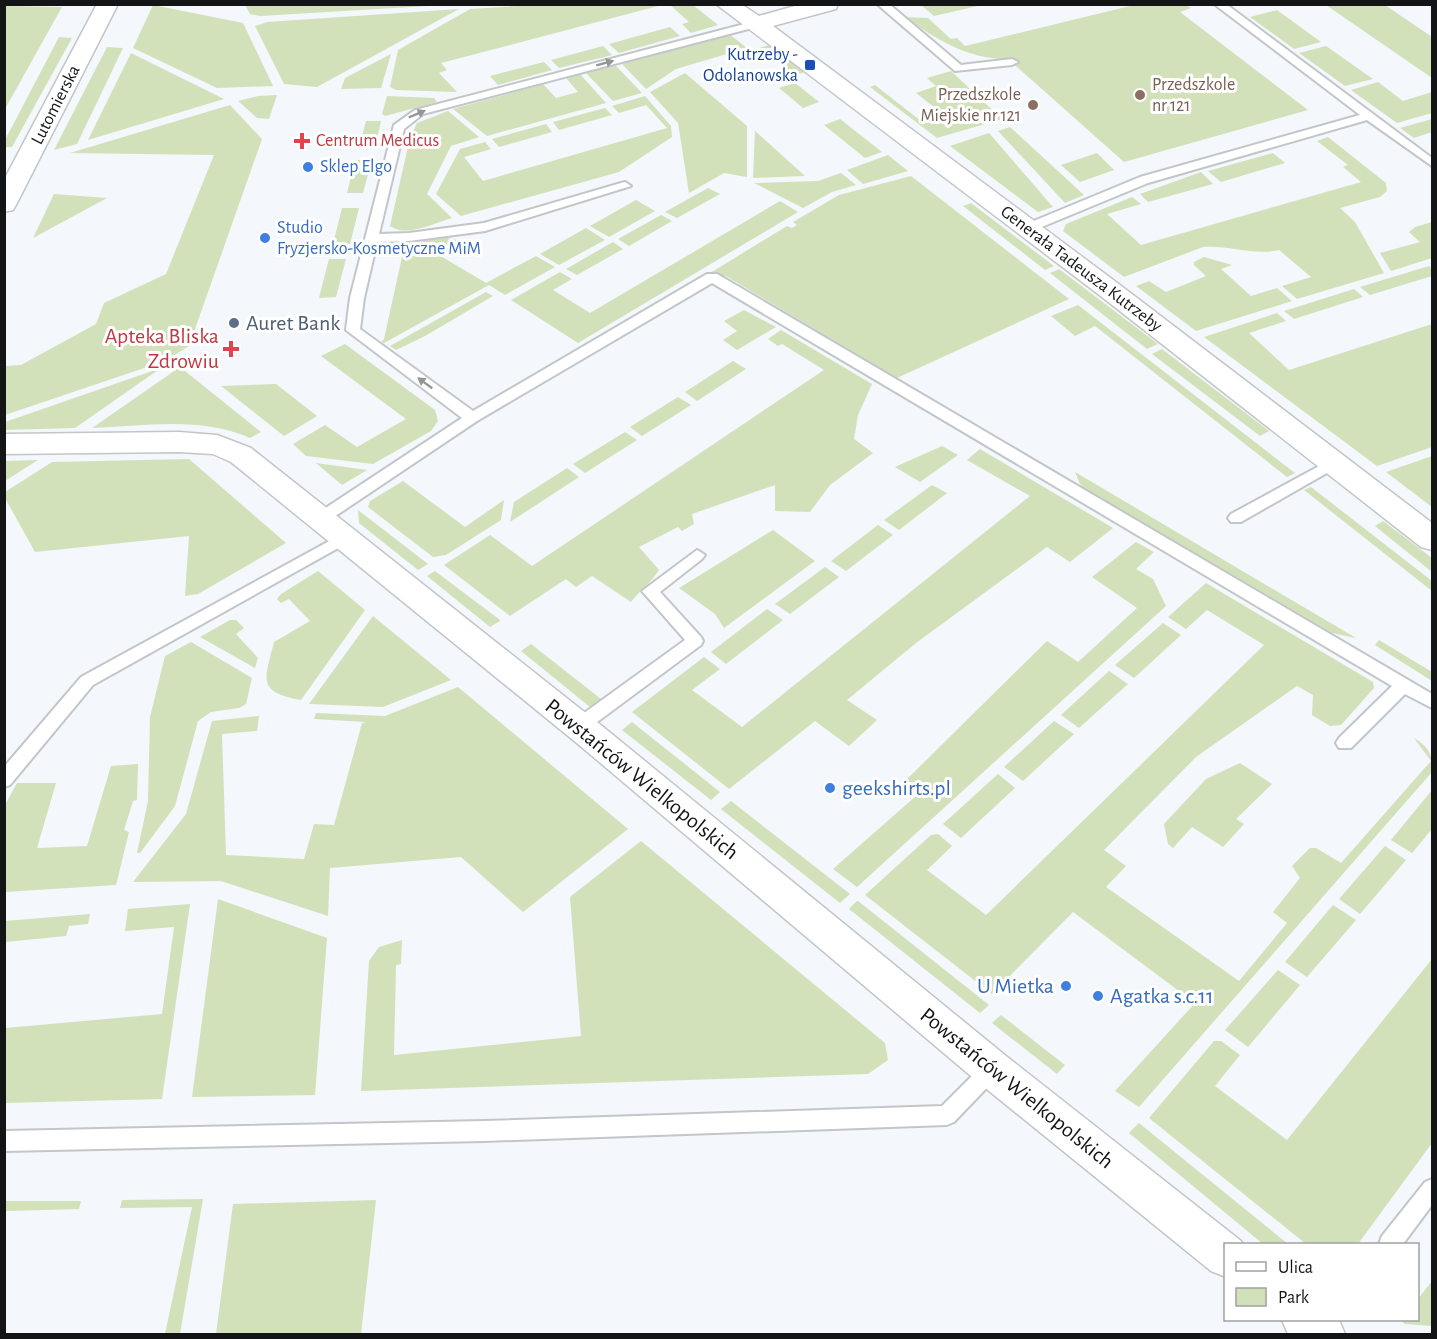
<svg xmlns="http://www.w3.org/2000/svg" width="1437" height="1339" font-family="'Alegreya Sans',sans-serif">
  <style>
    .green { fill: #d2e1ba }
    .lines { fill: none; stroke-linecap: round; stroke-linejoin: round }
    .service-casing { stroke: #c2c6c9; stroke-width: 4 }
    .minor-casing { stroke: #c2c6c9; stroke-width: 3 }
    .secondary-casing { stroke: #c2c6c9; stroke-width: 3 }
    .service { fill: #fff; fill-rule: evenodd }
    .minor { fill: #fff; fill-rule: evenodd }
    .secondary { fill: #fff; fill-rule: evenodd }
    .oneway { fill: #949596 }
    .transit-dot { fill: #1a4fb4; stroke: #fff; stroke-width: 2 }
    .education-dot { fill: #8d6e63; stroke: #fff; stroke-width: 2 }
    .health-dot { fill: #e0444e; stroke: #fff; stroke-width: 2 }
    .shop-dot { fill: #3f7fe0; stroke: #fff; stroke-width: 2 }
    .service-dot { fill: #5c6f8a; stroke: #fff; stroke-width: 2 }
    .labels { text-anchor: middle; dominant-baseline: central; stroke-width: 6; stroke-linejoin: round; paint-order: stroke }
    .far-transit-label { font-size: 18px; fill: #164399; stroke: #fff; text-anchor: end }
    .far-education-label { font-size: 18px; fill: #785e54; stroke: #fff; text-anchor: start }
    .far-street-label { font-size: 18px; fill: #121415; stroke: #fff }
    .far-health-label { font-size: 18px; fill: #be3a42; stroke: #fff; text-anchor: start }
    .far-shop-label { font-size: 18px; fill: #366cbe; stroke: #fff; text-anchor: start }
    .service-label { font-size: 22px; fill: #4e5e75; stroke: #fff; text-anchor: start }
    .health-label { font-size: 22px; fill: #be3a42; stroke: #fff; text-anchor: end }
    .street-label { font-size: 22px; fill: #121415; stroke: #fff }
    .shop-label { font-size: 22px; fill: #366cbe; stroke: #fff; text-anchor: start }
  </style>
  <rect width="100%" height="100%" fill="#f4f7fb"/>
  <g class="green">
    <path d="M548,4L662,5L441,63L447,70L439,73L457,92L396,90L390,87L398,50L470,9Z"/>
    <path d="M153,5L243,23L273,86L217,88L133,48Z"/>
    <path d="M245,5H445L260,16L250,14Z"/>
    <path d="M670,5H693L718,25L691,33L682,24L689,22Z"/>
    <path d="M921,5H982L934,16Z"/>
    <path d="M1134,5H1186L1191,8L1180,12L1308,110L1124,162L1008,59C970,60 935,39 905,17L928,18L951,39L957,38L965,46Z"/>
    <path d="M1326,5H1385L1432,37V78Z"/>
    <path d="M5,6L62,7L5,109L4,6Z"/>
    <path d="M459,9L317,87L284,84L255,26L267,22Z"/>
    <path d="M1277,10L1321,42L1294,49L1250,17Z"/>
    <path d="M670,27L680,36L619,53L609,44Z"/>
    <path d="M729,34L747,48L676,69L646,89L622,64Z"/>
    <path d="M59,37L72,38L12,147H5V140Z"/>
    <path d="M769,45L805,72L795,75L759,48Z"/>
    <path d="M603,46L612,55L559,68L551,60Z"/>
    <path d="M1326,46L1373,79L1345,86L1299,53Z"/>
    <path d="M107,47L123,48L77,144L54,150Z"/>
    <path d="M131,53L224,99L88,140Z"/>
    <path d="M391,54L381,88L341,89L345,78Z"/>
    <path d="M544,62L552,70L498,85L490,76Z"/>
    <path d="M615,65L642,93L613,101L586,73Z"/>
    <path d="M951,71L1002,119L937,138L870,87L875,85L921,121L943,114L916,93L936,86L927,78Z"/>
    <path d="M685,73L747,126V177L724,173L689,193L678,123L650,92Z"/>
    <path d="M580,74L606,103L487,136L453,109L543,84L556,98L578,92L566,78Z"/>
    <path d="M1378,82L1403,101L1432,92V113L1397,123L1351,90Z"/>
    <path d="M795,83L819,102L803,108L779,88Z"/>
    <path d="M277,95L269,119L257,118L238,101L258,96Z"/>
    <path d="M387,96L434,98L437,102L385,116L382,114Z"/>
    <path d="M645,96L671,126L672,137L619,172L461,216L436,194L460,149L485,142L491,149L464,157L483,181L667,128L646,105L619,113L612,106Z"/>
    <path d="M230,105L262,139L189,346L165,361L5,415V366L21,365L96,324L104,303L166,274L214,155L70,153Z"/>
    <path d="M605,108L612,115L559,130L553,122Z"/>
    <path d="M448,111L479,137L451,146L427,194L452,218C434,223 406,238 390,226L410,138L417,123Z"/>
    <path d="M840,119L882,152L865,158L824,125Z"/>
    <path d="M1432,119V132L1414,138L1400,128Z"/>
    <path d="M366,121H381L375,148H359Z"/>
    <path d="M546,124L552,132L499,147L492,139Z"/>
    <path d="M1010,127L1084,195L1065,203L998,131Z"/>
    <path d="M755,131L805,176L753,178Z"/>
    <path d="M989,133L1053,207L1038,212L950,146Z"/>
    <path d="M1328,137L1386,183L1387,191L1380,197L1340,208L1355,222L1384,273L1297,299L1282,286L1311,277L1279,250C1255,256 1229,245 1203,247L1124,277L1063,231L1066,224L1132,197L1141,204L1107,214L1141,245L1361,182L1343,167L1348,165L1317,141Z"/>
    <path d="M1097,153L1114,170L1080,182L1061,165Z"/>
    <path d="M1273,153L1285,163L1221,182L1208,171Z"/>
    <path d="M888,155L908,171L863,184L847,170Z"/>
    <path d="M355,160H372L363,193H347Z"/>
    <path d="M1201,172L1213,184L1148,202L1140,194Z"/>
    <path d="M841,173L856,185L832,192L803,208L754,183L818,181Z"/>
    <path d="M911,176L1069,299L897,378L726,276L719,279L710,273L787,226L792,228L797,225L793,222L839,195Z"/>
    <path d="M708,188L720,194L677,218L665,212Z"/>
    <path d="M54,194L107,198L33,238Z"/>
    <path d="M636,200L655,211L609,237L590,226Z"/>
    <path d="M780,201L798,212L578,343L511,300L560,272L572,279L553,290L590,313Z"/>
    <path d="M971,203L1054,266L1045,270L963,206Z"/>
    <path d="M342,208H359L350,244H333Z"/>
    <path d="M661,215L672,221L629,246L618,239Z"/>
    <path d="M1432,222V258L1391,271L1380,253L1420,242L1409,232L1415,227Z"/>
    <path d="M586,228L605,240L559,265L540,254Z"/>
    <path d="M443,237L462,241L434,252L486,283L536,256L555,267L505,295L489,285L384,343L381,342L384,339L402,257H409L411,248H385L386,245L411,244Z"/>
    <path d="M613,242L623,249L577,275L566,269Z"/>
    <path d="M1204,257L1232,265L1221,269L1251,296L1277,288L1292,301L1196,331L1136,286L1149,281L1166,292L1206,276L1194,265V262Z"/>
    <path d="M329,259H346L336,297L319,298Z"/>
    <path d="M1429,266L1432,269V276L1370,295L1360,287Z"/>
    <path d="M1059,269L1158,344L1147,349L1050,273Z"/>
    <path d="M1354,289L1363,297L1294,319L1284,311Z"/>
    <path d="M486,292L493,296L425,336L396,350L390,346Z"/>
    <path d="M1078,305L1295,473L1287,477L1095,326L1075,336L1051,316Z"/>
    <path d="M744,310L776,327L737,350L723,340L737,331L724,321Z"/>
    <path d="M1277,313L1286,321L1249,333L1289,370L1432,324V447L1377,466L1204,337Z"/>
    <path d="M781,330L872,384L858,415L854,439L873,453L830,485L810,512L775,511V485L692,514L694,524L682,531L678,527L639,547L659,570C651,583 640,590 631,602L592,576L576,587L566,579L510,616L444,565L490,535L532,566L824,370L782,344L778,346L768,339Z"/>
    <path d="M345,344L435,410L438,421L431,431L373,464L306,456L293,444L325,425L357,447L406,419L321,356Z"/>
    <path d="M1162,349L1269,431L1260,436L1152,354Z"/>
    <path d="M733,361L746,369L697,401L685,392Z"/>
    <path d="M180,367L261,432L250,438C201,416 144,426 92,428Z"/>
    <path d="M161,368L75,428L5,430V422Z"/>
    <path d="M276,384L317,416L284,436L221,386Z"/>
    <path d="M678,397L691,405L642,436L630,427Z"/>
    <path d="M625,432L637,440L585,473L573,464Z"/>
    <path d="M942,446L958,455L920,482L895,467Z"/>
    <path d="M980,449L1113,528L1070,562L1047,547L916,643L847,700L877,720L849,746L815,721L729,789L632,712L704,657L720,669L692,690L742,727L1030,496L967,460Z"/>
    <path d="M1432,456V507L1386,472Z"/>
    <path d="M189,459L286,543L198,594L185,596L189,536L35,552L5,498V492L52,462Z"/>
    <path d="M38,460L5,481V461Z"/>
    <path d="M316,463L367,470L342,485Z"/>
    <path d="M567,468L579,477L510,522L514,502Z"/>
    <path d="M1075,472L1356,638L1332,633L1087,490L1080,484Z"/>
    <path d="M403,481L465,527L504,500L501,520L446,555L433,557L368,507L370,501Z"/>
    <path d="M932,485L947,493L899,530L884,520Z"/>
    <path d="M1311,487L1432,581V591L1304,490Z"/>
    <path d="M358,510L428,564L418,570L359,523Z"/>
    <path d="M1383,521L1432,558V572L1375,526Z"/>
    <path d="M878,525L893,535L846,571L831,561Z"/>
    <path d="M773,530L815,561L724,628L715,614L679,588Z"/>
    <path d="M1136,542L1154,552L1136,569L1153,579L1166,606L857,887L833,869L916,796L901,785L1047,641L1078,662L1137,608L1092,577Z"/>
    <path d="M825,567L839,577L790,614L775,604Z"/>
    <path d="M318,571L365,610L301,700C256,692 265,679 274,642L310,621L289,599L281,603L277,599L281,594Z"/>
    <path d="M435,571L500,620V621L490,627L427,576Z"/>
    <path d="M1206,583L1373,682L1374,688L1341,725L1330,726L1312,715L1313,695L1297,686L1196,757L1104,850L1126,866L1106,887L1239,981L1287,923L1273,912L1300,878L1292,866L1310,848H1316L1341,863L1431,761L1414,738C1429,747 1433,755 1432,772L1139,1107L1115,1091L1195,1003L1073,912L992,994L865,895L931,835L938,834L952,846L927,870L986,915L1264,645L1207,610L1186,629L1168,617Z"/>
    <path d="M767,609L783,620L726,664L711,652Z"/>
    <path d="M373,616L451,680L383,707L309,704Z"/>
    <path d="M230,620H236L244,628L236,634L258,658L255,668L200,637Z"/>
    <path d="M1163,623L1181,635L1134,678L1115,665Z"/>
    <path d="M1379,640L1432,672V681L1375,645Z"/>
    <path d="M191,642L252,678L246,704L239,708L211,712L198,721L175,806L140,853H137L148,801L150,717L165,656Z"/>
    <path d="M531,644L601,699L590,707L521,651Z"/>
    <path d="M1109,671L1128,684L1079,728L1061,715Z"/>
    <path d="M458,687L628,829L523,912L461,857L330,868L328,916L221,881L133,882L186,814L212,721L259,716L257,731L222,734L226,855L304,859L314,824L334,825L362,723L366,722L314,719L316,713L385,716Z"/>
    <path d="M1054,721L1074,734L1023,781L1004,767Z"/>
    <path d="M632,722L720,792L711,800L622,730Z"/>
    <path d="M1240,763L1272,784L1236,819L1244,824L1223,847L1192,827L1173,848L1168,844L1164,824L1206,779Z"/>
    <path d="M138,764L137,800L133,801L124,830L129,832L116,885L5,892V805L17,783H56L37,848L87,846L111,766Z"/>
    <path d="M998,774L1015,788L961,838L943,824Z"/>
    <path d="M1432,790V829L1412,853L1391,840Z"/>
    <path d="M731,801L850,894L840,903L721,809Z"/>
    <path d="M641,841L885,1043L888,1060L868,1074L361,1091L369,961L379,947L402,940L401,964L396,965L394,1055L581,1036L570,897Z"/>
    <path d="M1385,846L1406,860L1360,914L1339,899Z"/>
    <path d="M218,899L327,938L315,1095L192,1097Z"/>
    <path d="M857,901H858L989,1005L980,1013L849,909Z"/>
    <path d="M190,904L162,1099L5,1103V1028L162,1014L174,927L125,931L128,909Z"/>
    <path d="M1333,905L1356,920L1307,977L1285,962Z"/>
    <path d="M90,914L88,924L69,926L66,936L5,942V921Z"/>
    <path d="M1432,959V1143L1358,1244H1306L1149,1118L1214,1041H1221L1240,1055L1215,1086L1287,1140Z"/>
    <path d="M1278,970L1300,985L1248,1047L1225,1030Z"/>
    <path d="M1001,1015L1065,1065L1057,1074L992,1023Z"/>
    <path d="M1139,1123L1288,1244H1263L1129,1133Z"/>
    <path d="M203,1199L180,1334H165L192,1207L120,1208L122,1200Z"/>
    <path d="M376,1200L361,1334H216L233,1204Z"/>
    <path d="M5,1201H81L79,1209L5,1211Z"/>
    <path d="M1432,1281V1326L1405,1324L1400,1320H1418V1299Z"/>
  </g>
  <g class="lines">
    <defs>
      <g id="service">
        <path d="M877,4H889L961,65L1012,59L1018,62L1012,65L955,71Z"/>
        <path d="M1214,4H1226L1432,158V166L1367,120L1148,183L1032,231H1024V225L1140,177L1360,115Z"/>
        <path d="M756,21L761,24L760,26L423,114L404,129L379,234L409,233L484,223L621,183L625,182L631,186L485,231L409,241L377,242L364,298L360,329L473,411L707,274H717L1432,694V708L1405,694L1351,748H1339L1336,743L1339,738L1392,686L712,283L477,421L325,523H315L312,519L315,515L462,418L346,330L350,298L394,125L415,110Z"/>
        <path d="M1334,458L1339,460L1341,463L1339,466L1241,522H1231L1228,518L1231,514Z"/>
        <path d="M344,533L352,538L349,542L93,685L10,785L4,787V767L81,677Z"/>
        <path d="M697,550L705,555L702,559L660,592L701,637L703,641L701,645L585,731H573L571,726L573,721L685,640L642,591Z"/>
        <path d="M992,1060L999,1063L1002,1069L999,1075L954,1122L947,1125L484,1141L4,1151V1131L484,1121L942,1106L985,1063Z"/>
        <path d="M1432,1179V1205L1403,1244H1379L1382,1236L1425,1182Z"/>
      </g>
      <g id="minor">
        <path d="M716,4H741L759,16L802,4H838L836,9L773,26L1120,285L1432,523V550L1421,547L1102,297Z"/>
        <path d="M179,432L217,435L251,448L602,726L1006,1056L1241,1241L1243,1244H1226V1277L1211,1271L978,1082L578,744L231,462L213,454L179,452L4,454V434Z"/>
        <path d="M1282,1320H1339L1345,1334H1288Z"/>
      </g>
      <path id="secondary" d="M97,4H118L16,205L13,210L4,212V180Z"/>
    </defs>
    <use href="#service" class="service-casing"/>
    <use href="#minor" class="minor-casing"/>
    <use href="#secondary" class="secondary-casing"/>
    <use href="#service" class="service"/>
    <use href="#minor" class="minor"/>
    <use href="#secondary" class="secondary"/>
  </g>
  <defs><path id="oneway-solid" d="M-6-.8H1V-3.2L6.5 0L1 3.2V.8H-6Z" transform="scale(1.5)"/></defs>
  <g class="oneway">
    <use href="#oneway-solid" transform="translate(605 63) rotate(-15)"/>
    <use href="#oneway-solid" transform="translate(417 114) rotate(-23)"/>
    <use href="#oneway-solid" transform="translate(425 383) rotate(-144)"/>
  </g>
  <rect class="transit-dot" x="804" y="59" width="12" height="12" rx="3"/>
  <g class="education-dot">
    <circle cx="1140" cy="95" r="6"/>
    <circle cx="1033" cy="105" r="6"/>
  </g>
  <g class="health-dot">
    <path d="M299 132h6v6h6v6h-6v6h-6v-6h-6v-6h6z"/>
    <path d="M228 340h6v6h6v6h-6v6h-6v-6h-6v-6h6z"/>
  </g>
  <g class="shop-dot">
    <circle cx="308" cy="167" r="6"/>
    <circle cx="265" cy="238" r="6"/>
    <circle cx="830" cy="788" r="6"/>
    <circle cx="1066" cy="986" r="6"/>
    <circle cx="1098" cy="996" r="6"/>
  </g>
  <circle class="service-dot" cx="234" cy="323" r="6"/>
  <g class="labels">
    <g class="far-transit-label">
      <text x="798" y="55">Kutrzeby -<tspan x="798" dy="21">Odolanowska</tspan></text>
    </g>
    <g class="far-education-label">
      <text x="1152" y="85">Przedszkole<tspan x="1152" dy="21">nr 121</tspan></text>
      <text x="1021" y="95" text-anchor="end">Przedszkole<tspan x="1021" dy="21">Miejskie nr 121</tspan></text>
    </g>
    <g class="far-street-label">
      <text transform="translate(56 105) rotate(-63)">Lutomierska</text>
      <text transform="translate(1081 269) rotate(37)">Generała Tadeusza Kutrzeby</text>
    </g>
    <g class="far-health-label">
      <text x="316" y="141">Centrum Medicus</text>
    </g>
    <g class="far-shop-label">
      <text x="320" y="167">Sklep Elgo</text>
      <text x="277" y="228">Studio<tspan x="277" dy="21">Fryzjersko-Kosmetyczne MiM</tspan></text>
    </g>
    <g class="service-label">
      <text x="246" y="323">Auret Bank</text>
    </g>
    <g class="health-label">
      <text x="219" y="336">Apteka Bliska<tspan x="219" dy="25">Zdrowiu</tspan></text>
    </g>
    <g class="street-label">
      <text transform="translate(642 779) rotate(39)">Powstańców Wielkopolskich</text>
      <text transform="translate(1017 1088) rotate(39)">Powstańców Wielkopolskich</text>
    </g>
    <g class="shop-label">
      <text x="842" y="788">geekshirts.pl</text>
      <text x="1054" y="986" text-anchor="end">U Mietka</text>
      <text x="1110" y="996">Agatka s.c.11</text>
    </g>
  </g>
  <rect width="1437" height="1339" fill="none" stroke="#121415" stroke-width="12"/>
  <rect x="1224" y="1243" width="195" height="78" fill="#ffffff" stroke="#a0a1a1" stroke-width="1.5"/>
  <rect x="1236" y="1262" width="30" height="9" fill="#ffffff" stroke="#a0a1a1" stroke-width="1.5"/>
  <text x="1278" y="1273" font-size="18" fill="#121415">Ulica</text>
  <rect x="1236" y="1288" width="30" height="18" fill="#d2e1ba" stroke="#a0a1a1" stroke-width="1.5"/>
  <text x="1278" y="1303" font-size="18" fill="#121415">Park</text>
</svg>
